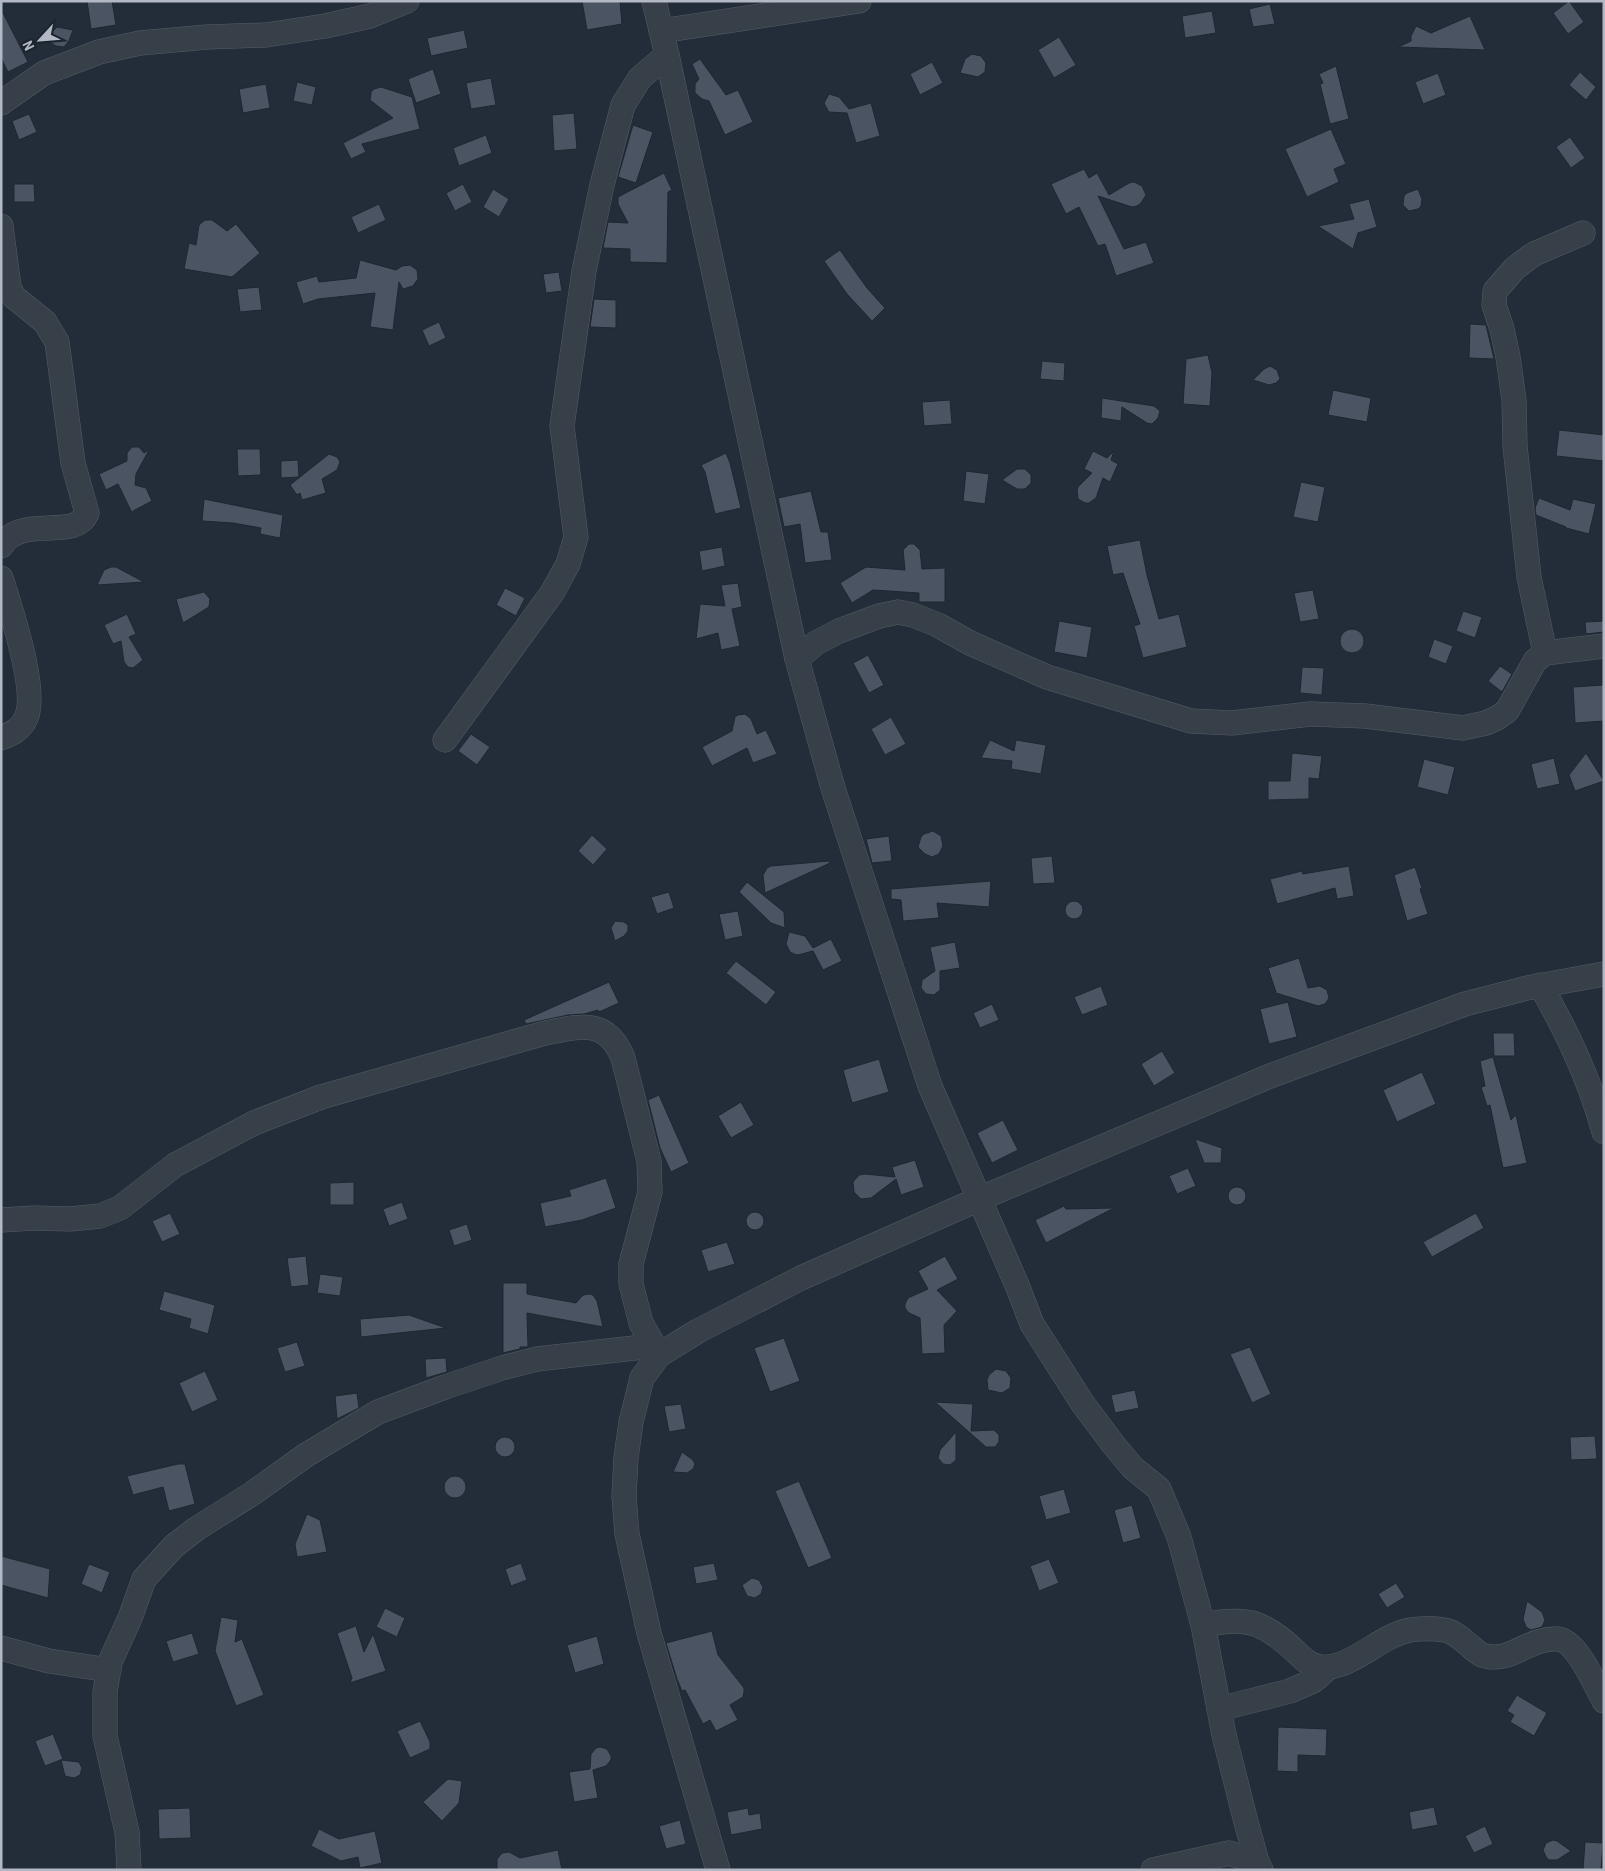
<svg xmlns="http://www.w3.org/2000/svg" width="1605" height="1871" font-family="'Roboto Condensed',sans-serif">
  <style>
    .building { fill: #4a5462; stroke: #1e2630 }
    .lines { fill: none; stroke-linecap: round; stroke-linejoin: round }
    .street-casing { stroke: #555c67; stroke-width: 25 }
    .street { stroke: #373f49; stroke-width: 24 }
  </style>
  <rect width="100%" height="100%" fill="#232d39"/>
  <g class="building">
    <path d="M87,1H112L116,25L91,29Z"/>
    <path d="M582,1H620L622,24L587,30Z"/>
    <path d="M1569,1L1584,22L1568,34L1553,13Z"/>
    <path d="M1270,4L1275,24L1253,27L1249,9Z"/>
    <path d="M1,9L28,62L8,72L1,58Z"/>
    <path d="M1212,11L1216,33L1185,38L1182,16Z"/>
    <path d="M1470,16L1485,50L1398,47L1411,41V36L1416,26L1431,33Z"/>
    <path d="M57,27L73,30L69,41L64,47L56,46L51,43V33Z"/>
    <path d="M464,30L468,48L431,56L427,38Z"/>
    <path d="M1059,37L1076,65L1054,78L1038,50Z"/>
    <path d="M972,54L981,56L986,63L985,72L978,77L960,73L965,59Z"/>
    <path d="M700,59L726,95L738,90L753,122L725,135L709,101L702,99L695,93V84L699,79L692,64Z"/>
    <path d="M932,62L943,83L920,95L910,74Z"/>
    <path d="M1336,66L1349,119L1330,124L1320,84L1323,83L1319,74Z"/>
    <path d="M433,69L441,94L416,103L408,79Z"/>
    <path d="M1580,72L1596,87L1586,100L1569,85Z"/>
    <path d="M1438,73L1446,95L1423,104L1415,82Z"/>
    <path d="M491,78L496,105L471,109L466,83Z"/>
    <path d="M297,82L316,87L312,105L293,101Z"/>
    <path d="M266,84L270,108L243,113L239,89Z"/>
    <path d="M381,87L412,97L420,129L362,144L366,152L351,159L343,143L393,118L370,100L371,92L374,89Z"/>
    <path d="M829,94L839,97L849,109L871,103L880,136L856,143L847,113L829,112L826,107L824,103Z"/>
    <path d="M574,113L577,149L554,151L552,115Z"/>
    <path d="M29,114L37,132L19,140L12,121Z"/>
    <path d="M633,125L653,132L636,183L618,177Z"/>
    <path d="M1331,129L1346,164L1334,169L1339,182L1307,197L1285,149Z"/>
    <path d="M486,135L492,153L459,166L453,148Z"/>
    <path d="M1570,137L1585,158L1571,168L1556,147Z"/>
    <path d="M1084,169L1089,178L1097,173L1109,195L1129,183L1134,182L1142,186L1146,195L1141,203L1137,206L1132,207L1098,196L1124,249L1146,242L1154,263L1116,276L1105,244L1098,246L1079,207L1066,214L1051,184Z"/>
    <path d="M664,173L672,190L668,192L667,263L630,262V249L603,248L608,222L628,223L618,204V197Z"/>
    <path d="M14,184H34L35,202H14Z"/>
    <path d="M463,184L472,202L455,211L446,193Z"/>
    <path d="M493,189L509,199L499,217L483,207Z"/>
    <path d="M1418,189L1422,199L1421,206L1418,209L1409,211L1403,205L1404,196L1407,193Z"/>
    <path d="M1369,199L1377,227L1358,233L1353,249L1318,226L1354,219L1349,204Z"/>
    <path d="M379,204L386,220L358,233L351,217Z"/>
    <path d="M205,220H212L227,231L236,224L260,253L232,277L184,269L189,243L196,245L199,225Z"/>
    <path d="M840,250L867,288L885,308L872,321L847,294L824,261Z"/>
    <path d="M360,260L396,270L402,266L410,265L417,270L418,279L413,286L403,289L399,282L393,330L370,327L375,293L318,299L303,304L296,282L317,276L319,282L356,278Z"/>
    <path d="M559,272L562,291L546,293L543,274Z"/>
    <path d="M259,287L262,310L240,312L237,289Z"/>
    <path d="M594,299L616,300V328L590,327Z"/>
    <path d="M439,322L446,338L429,346L422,330Z"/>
    <path d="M1470,324L1486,325L1494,359L1469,358Z"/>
    <path d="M1208,355L1212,373L1210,406L1183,404L1186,359Z"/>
    <path d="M1042,361L1065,363L1064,381L1040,379Z"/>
    <path d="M1270,366L1277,370L1280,379L1276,383L1269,385L1253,380L1264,369Z"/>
    <path d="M1333,390L1371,398L1367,422L1328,415Z"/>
    <path d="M1102,398L1154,406L1160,411L1158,418L1152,424L1147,423L1122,407L1121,421L1101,418Z"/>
    <path d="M950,400L952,424L924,426L922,402Z"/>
    <path d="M1559,430L1604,435V461L1556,456Z"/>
    <path d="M132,447H139L144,453L149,450L136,474L135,485L146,488L152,501L133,511L132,513L118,484L106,490L99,474L127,461V453Z"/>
    <path d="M237,449H260L261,475L238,476Z"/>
    <path d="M1093,451L1107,458L1114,451L1111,460L1118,464L1110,482L1103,478L1096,498L1089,503H1085L1078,499L1077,490L1078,487L1092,473L1084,469Z"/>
    <path d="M726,453L730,463L741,508L715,514L705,472L701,465Z"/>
    <path d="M329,454L337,457L340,462L337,470L322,479L326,493L302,500L300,493L297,495L290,485Z"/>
    <path d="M298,460L299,477L281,478V461Z"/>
    <path d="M1017,469H1025L1031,475V483L1025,489H1017L1002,480Z"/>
    <path d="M966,471L989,474L985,504L963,501Z"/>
    <path d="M1301,482L1325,487L1318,522L1293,517Z"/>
    <path d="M811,491L821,532H828L832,560L805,563L800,524L784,527L778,498Z"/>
    <path d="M1539,498L1570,510L1573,499L1596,504L1589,534L1566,528V527L1536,515L1535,508Z"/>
    <path d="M204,499L283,515L280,538L260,534L261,528L233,523L202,521Z"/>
    <path d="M1140,540L1147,575L1159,619L1179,614L1187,647L1143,658L1134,626L1140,624L1123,573L1113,575L1107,546Z"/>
    <path d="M909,544H914L920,550L922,569L945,568V602H919V593L873,590L852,603L840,583L866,567L905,570L903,550Z"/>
    <path d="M722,547L725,566L702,571L699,551Z"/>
    <path d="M111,567H116L144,582L97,585L104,570Z"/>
    <path d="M738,583L742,607L732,609L740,646L721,650L718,633L696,639L700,604L725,606L721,585Z"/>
    <path d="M505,588L525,598L516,616L496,605Z"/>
    <path d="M1313,590L1319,619L1300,622L1294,593Z"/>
    <path d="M204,592L210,599L209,607L183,623L176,599Z"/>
    <path d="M1463,611L1482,617L1475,638L1456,631Z"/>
    <path d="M127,614L136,634L129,637L143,660L133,668L128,667L124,662L121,641L113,644L104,625Z"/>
    <path d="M1059,621L1092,627L1087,658L1054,652Z"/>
    <path d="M1604,621V632L1586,634L1585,622Z"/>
    <circle cx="1352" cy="641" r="12"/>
    <path d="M1434,639L1453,646L1446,664L1428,657Z"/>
    <path d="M868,655L884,685L869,693L853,663Z"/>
    <path d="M1500,666L1512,674L1502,692L1488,681Z"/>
    <path d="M1302,667L1324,668L1322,695L1300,693Z"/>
    <path d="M1604,685V721L1575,723L1573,687Z"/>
    <path d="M745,714L751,719L757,734L766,730L777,754L753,763L747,748L712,766L702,747L732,731L735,717L738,715Z"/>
    <path d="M891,717L906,744L885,755L871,729Z"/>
    <path d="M471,734L490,747L477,765L458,751Z"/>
    <path d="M990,740L1014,751L1016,740L1046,745L1041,774L1011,769L1012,761L981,758Z"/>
    <path d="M1292,753L1322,756L1319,779L1309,778V799L1268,800V781H1290Z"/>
    <path d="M1586,753L1604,781L1575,791L1569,775Z"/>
    <path d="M1554,758L1560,784L1537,789L1531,764Z"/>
    <path d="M1424,759L1455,767L1448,795L1417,787Z"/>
    <path d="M933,831L941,836L943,846L939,854L932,857L925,854L918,847L921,837L924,834Z"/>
    <path d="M592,835L607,849L593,865L578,851Z"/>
    <path d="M889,836L892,861L872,863L866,839Z"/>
    <path d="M1052,856L1055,883L1033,884L1031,858Z"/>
    <path d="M829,861L830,863L765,893L763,875L767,868L771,866Z"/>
    <path d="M1349,866L1354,896L1337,899L1335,888L1277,904L1270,879L1302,871L1303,874Z"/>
    <path d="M1415,867L1422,888L1420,889L1428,914L1407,921L1394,875Z"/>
    <path d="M991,881L989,907L937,903L939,918L903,921L901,900L891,899V889Z"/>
    <path d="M747,882L784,912L785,928L771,923L739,892Z"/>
    <path d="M669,892L674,908L657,914L651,897Z"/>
    <circle cx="1074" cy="910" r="9"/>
    <path d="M738,911L743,936L725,940L719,914Z"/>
    <path d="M615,921L624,922L628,925V931L624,936L615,941L611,928Z"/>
    <path d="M789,932L805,936L813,948L831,939L842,961L823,970L813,951L798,955L794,954L790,952L786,944Z"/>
    <path d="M955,942L960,968L940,971V990L934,995L926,994L921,988L922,980L935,971L930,947Z"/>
    <path d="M1299,958L1308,988L1320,986L1327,990L1329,998L1325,1004L1318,1006L1273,992H1276L1268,968Z"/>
    <path d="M736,961L776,992L766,1005L726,973Z"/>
    <path d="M609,982L619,1003L599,1012L598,1010L584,1014L568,1015L526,1024L524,1020Z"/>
    <path d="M1101,986L1108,1005L1082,1015L1074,997Z"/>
    <path d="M1288,1002L1297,1037L1269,1044L1260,1009Z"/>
    <path d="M992,1004L999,1020L980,1028L973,1013Z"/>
    <path d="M1493,1033H1514L1515,1056H1494Z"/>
    <path d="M1162,1051L1175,1073L1154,1086L1141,1064Z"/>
    <path d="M1493,1057L1511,1120L1516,1115L1527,1163L1503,1168L1490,1105L1487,1106L1481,1087L1485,1086L1480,1061Z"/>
    <path d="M879,1059L889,1092L852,1103L843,1070Z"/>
    <path d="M1422,1072L1436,1104L1397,1122L1383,1090Z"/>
    <path d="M659,1095L689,1163L671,1172L660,1148L648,1100Z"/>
    <path d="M741,1102L754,1125L731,1138L718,1116Z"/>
    <path d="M1003,1120L1018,1150L992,1163L977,1133Z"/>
    <path d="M1195,1139L1222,1148L1221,1163H1204Z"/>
    <path d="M915,1160L924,1187L901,1195L896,1179L871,1198L861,1199L854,1192L853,1182L859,1175L865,1174L895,1177L892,1167Z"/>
    <path d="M1188,1168L1196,1186L1177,1194L1169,1176Z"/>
    <path d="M606,1178L616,1208L582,1220L545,1227L540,1203L571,1196L569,1190Z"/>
    <path d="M354,1182V1205H330V1183Z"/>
    <circle cx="1237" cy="1196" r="9"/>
    <path d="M402,1202L408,1219L389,1226L383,1209Z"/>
    <path d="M1064,1206L1066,1209L1114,1208L1046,1243L1035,1220Z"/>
    <circle cx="755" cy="1221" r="9"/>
    <path d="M170,1213L180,1234L162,1242L152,1221Z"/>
    <path d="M1476,1213L1484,1228L1432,1257L1423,1242Z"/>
    <path d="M467,1224L472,1240L454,1246L449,1230Z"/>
    <path d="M727,1242L735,1264L708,1272L701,1250Z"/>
    <path d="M306,1256L309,1285L291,1287L287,1258Z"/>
    <path d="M945,1256L958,1279L937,1290L957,1311L944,1325L945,1353L922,1354L920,1318L909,1313L905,1308V1304L908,1298L928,1289L918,1271Z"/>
    <path d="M320,1274L343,1277L340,1296L317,1293Z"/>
    <path d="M503,1283H527V1294L576,1303L583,1295L590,1294L593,1295L597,1301L603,1327L527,1313L528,1347H520V1349L503,1353Z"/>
    <path d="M164,1291L215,1305L208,1334L189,1328L191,1319L159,1310Z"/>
    <path d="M409,1315L446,1328L361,1337L360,1319Z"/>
    <path d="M784,1338L800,1381L770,1392L754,1348Z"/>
    <path d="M297,1342L305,1366L285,1372L277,1348Z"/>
    <path d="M1250,1347L1271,1394L1252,1403L1230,1354Z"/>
    <path d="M446,1358L447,1372L426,1378L425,1359Z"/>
    <path d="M996,1369L1006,1371L1011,1378L1010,1388L1002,1393L988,1390L987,1380L989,1375Z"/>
    <path d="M205,1371L218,1400L192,1412L179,1383Z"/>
    <path d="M1135,1390L1139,1408L1115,1413L1111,1395Z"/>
    <path d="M357,1393L359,1408L337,1419L335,1396Z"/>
    <path d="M935,1402L973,1404L971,1431L994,1430L999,1435V1442L995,1447H986Z"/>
    <path d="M681,1404L686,1429L669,1432L664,1406Z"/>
    <path d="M956,1432V1460L950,1465L943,1464L938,1458L940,1450Z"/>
    <path d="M1595,1436L1597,1459L1571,1460L1570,1437Z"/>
    <circle cx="505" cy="1447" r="10"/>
    <path d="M682,1452L693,1460L695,1464L693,1469L687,1473L673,1472Z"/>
    <path d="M178,1464H185L195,1504L169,1511L163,1487L133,1495L127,1476Z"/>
    <circle cx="455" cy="1487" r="11"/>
    <path d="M799,1481L832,1558L808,1568L775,1491Z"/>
    <path d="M1064,1489L1071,1513L1046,1520L1039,1496Z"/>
    <path d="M1132,1505L1141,1538L1123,1543L1114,1510Z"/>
    <path d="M307,1514L320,1520L327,1552L297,1557L295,1544Z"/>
    <path d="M1,1556L50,1569L48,1598L1,1585Z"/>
    <path d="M1049,1559L1059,1583L1039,1591L1030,1566Z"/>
    <path d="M521,1563L527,1580L511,1586L505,1569Z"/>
    <path d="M714,1563L718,1580L696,1584L693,1567Z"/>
    <path d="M89,1564L110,1572L102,1593L81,1584Z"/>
    <path d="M752,1578L759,1580L763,1587L761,1594L755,1598L747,1596L742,1585Z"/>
    <path d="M1396,1583L1405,1597L1387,1608L1378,1594Z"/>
    <path d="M1527,1601L1542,1612L1545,1620L1542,1627L1531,1630L1526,1627L1523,1619Z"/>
    <path d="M385,1608L405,1618L397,1637L376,1627Z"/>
    <path d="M221,1617L238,1620L235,1642L242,1639L264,1695L236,1706L215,1651Z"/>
    <path d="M356,1626L364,1652L373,1634L386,1671L350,1683L352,1678L337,1633Z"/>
    <path d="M712,1631L718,1655L744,1688V1692L743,1697L730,1705L738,1720L716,1731L710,1720L703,1724L685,1690L682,1691L677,1679L666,1643Z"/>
    <path d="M192,1633L199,1654L173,1662L166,1641Z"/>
    <path d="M597,1636L604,1664L575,1673L567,1645Z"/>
    <path d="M1517,1695L1547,1713L1534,1736L1510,1722L1514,1715L1507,1711Z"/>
    <path d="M420,1721L430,1742V1749L410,1758L397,1731Z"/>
    <path d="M1278,1727L1327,1729L1326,1756L1298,1755V1772L1277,1771Z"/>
    <path d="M53,1734L63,1759L45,1766L35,1741Z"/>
    <path d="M600,1747L607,1749L611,1756V1760L606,1766L593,1770L598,1798L574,1802L569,1772L590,1769L591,1754L596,1748Z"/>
    <path d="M61,1760L79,1762L82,1768L80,1775L74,1778L65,1776Z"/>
    <path d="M448,1779L462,1781L459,1803L442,1821L423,1802Z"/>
    <path d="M1434,1807L1438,1825L1412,1830L1409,1812Z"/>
    <path d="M190,1808L191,1838L159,1839L158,1809Z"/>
    <path d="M748,1808L749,1815L760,1813L762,1829L731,1835L727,1812Z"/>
    <path d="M680,1820L686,1844L666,1849L659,1826Z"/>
    <path d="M1485,1826L1493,1844L1474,1853L1465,1836Z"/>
    <path d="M319,1829L339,1839L375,1831L382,1863L360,1868L358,1857L341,1861L311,1846Z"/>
    <path d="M1553,1840L1557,1841L1571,1851L1557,1860H1549L1546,1857L1543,1850L1546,1843Z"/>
    <path d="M1585,1842L1603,1843L1601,1870H1583Z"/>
    <path d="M558,1850L562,1870H497V1859L502,1853L509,1852L520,1858Z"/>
  </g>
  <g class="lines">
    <defs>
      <g id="street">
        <path d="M654,1L667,55L797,659L833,788L930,1086L1017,1285L1032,1324L1083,1404L1113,1444L1133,1468L1159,1489L1179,1537L1203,1625L1224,1735L1246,1822L1257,1862L1261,1870"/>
        <path d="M661,31L859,1"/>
        <path d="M1,103L44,73L99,52L140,43L207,37L266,35L325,26L370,16L407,1"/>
        <path d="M1,226L9,287L14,297L45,322L57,342L73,463L87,513C75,542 23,513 1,546"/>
        <path d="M1,578C10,607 40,695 25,720C20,730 11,734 1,738"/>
        <path d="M1545,653L1529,577L1515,446L1514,400L1508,357L1502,329L1494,305L1495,291L1515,268L1534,254L1583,233"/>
        <path d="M797,659L816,643L839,631L879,616L898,612L913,615L938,625L970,643L1047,677L1191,721L1232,723L1310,714L1365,716L1463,728L1486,723L1497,718L1507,711L1535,661L1545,653L1604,646"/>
        <path d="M445,740L552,593L568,564L576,537L562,426L584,271L602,185L623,105L640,78L667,55"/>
        <path d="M1540,985C1567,1031 1590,1081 1604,1132"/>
        <path d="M1,1220L34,1218L70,1219L100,1216L120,1208L175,1165L254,1123L321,1097L545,1033C581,1026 607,1018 623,1058L649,1161L650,1192L631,1264V1284L641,1323L659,1355"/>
        <path d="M1203,1625C1246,1616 1263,1621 1295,1651C1302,1658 1309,1665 1320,1667C1351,1670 1379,1636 1410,1630C1420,1628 1443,1628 1451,1632C1458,1635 1464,1641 1470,1646C1474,1649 1479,1655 1485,1656C1499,1659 1509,1655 1521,1649C1532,1644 1544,1638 1557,1639C1577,1640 1595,1685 1604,1701"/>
        <path d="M1,1648L49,1661L109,1670"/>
        <path d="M1219,1709L1290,1691L1313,1681L1329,1667"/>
        <path d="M129,1870L127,1832L105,1736V1692L110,1662L130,1618L144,1579L174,1546L196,1529L253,1493L306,1455L378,1412L445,1387L502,1368L537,1359L652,1346"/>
        <path d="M718,1870L649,1633L627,1534L624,1496L626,1458L631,1422L642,1378L659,1355L698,1331L801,1278L864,1250L979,1199L1270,1076L1465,1004L1527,988L1604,974"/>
        <path d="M1153,1870L1229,1853L1257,1862"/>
      </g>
    </defs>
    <use href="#street" class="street-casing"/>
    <use href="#street" class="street"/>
  </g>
  <rect width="1605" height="1871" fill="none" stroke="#b2b9c5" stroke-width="5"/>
  <g transform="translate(40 40) rotate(244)" stroke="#1c242e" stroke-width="4" paint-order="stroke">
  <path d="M0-4L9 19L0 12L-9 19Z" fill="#b2b9c5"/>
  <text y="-8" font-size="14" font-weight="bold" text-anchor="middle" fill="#b2b9c5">N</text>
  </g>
</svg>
